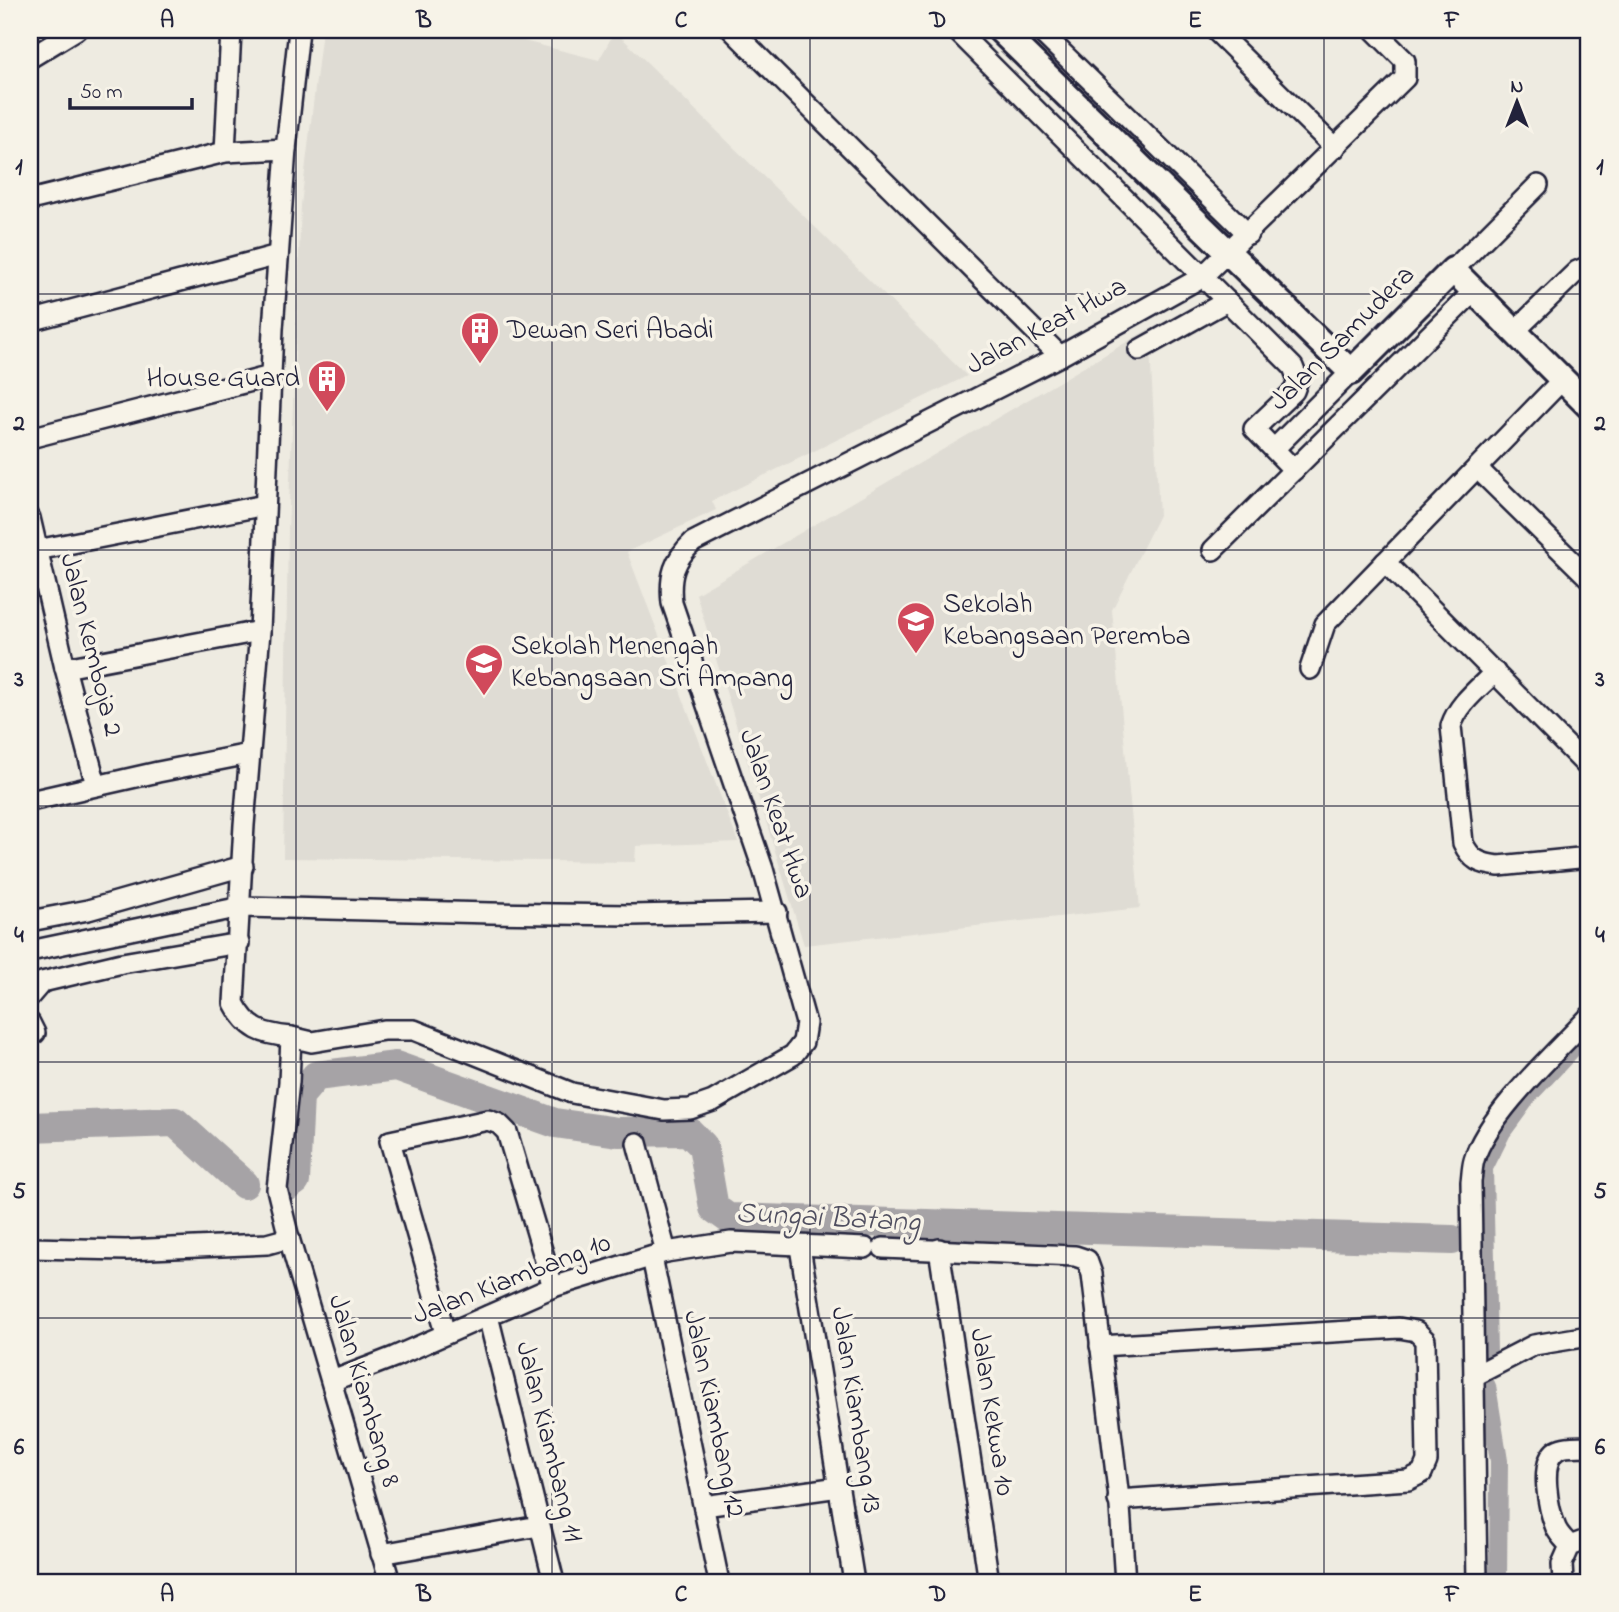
<svg xmlns="http://www.w3.org/2000/svg" width="1619" height="1612" font-family="'Indie Flower',sans-serif">
  <style>
    .built { fill: #dfdcd4 }
    .lines { fill: none; stroke-linecap: round; stroke-linejoin: round }
    .canal { stroke: #a6a3a6; stroke-width: 18 }
    .river { stroke: #a6a3a6; stroke-width: 30 }
    .minor-casing { stroke: #22223b; stroke-width: 24 }
    .tertiary-casing { stroke: #22223b; stroke-width: 30 }
    .minor { stroke: #f7f3e8; stroke-width: 19 }
    .tertiary { stroke: #f7f3e8; stroke-width: 24 }
    .grid { fill: none; stroke: #22223b; stroke-width: 2; stroke-opacity: 0.55 }
    .labels { text-anchor: middle; dominant-baseline: central; stroke-width: 7; stroke-linejoin: round; paint-order: stroke }
    .street-label { font-size: 28px; fill: #22223b; stroke: #f7f3e8 }
    .poi-label { font-size: 28px; fill: #22223b; stroke: #f7f3e8; text-anchor: start }
    .water-label { font-size: 30px; font-style: italic; fill: #504f60; stroke: #f7f3e8 }
    .neatline { fill: none; stroke: #22223b; stroke-width: 2.5 }
    .grid-label { font-size: 23px; text-anchor: middle; font-weight: bold; fill: #22223b }
  </style>
  <rect width="100%" height="100%" fill="#eeebe1"/>
  <filter id="ink" filterUnits="userSpaceOnUse"><feTurbulence type="fractalNoise" baseFrequency=".0143" numOctaves="2"/><feDisplacementMap in="SourceGraphic" scale="14" xChannelSelector="R" yChannelSelector="G"/><feConvolveMatrix kernelMatrix="1 2 1 2 8 2 1 2 1" color-interpolation-filters="sRGB"/></filter>
  <g filter="url(#ink)">
    <g class="built">
      <path d="M322,30H480L599,60L615,31L967,376L712,501L716,510L627,552L738,842L636,846L635,862L283,858L288,530L301,205Z"/>
      <path d="M1149,329L1159,515L1112,610L1140,908L804,945L696,594Z"/>
    </g>
    <g class="lines">
      <g class="canal">
        <path d="M1488,1352L1484,1168L1502,1132L1529,1095L1589,1031"/>
        <path d="M1487,1386L1499,1461L1498,1582"/>
      </g>
      <g class="river">
        <path d="M30,1127L175,1122L244,1184"/>
        <path d="M285,1188L295,1181L299,1096L316,1076L396,1066L555,1123L618,1132L688,1131L703,1146L714,1208L728,1218L1452,1240"/>
      </g>
      <defs>
        <g id="minor">
          <path d="M732,30L1060,356"/>
          <path d="M956,30L1293,367L1298,380L1294,391L1254,429L1294,470"/>
          <path d="M1039,30L1248,234"/>
          <path d="M1215,30L1335,148"/>
          <path d="M30,58L76,30"/>
          <path d="M225,152L231,30"/>
          <path d="M30,200L225,152L286,149"/>
          <path d="M1453,270L1538,185"/>
          <path d="M30,321L278,255"/>
          <path d="M1515,331L1577,271L1589,266"/>
          <path d="M1139,350L1227,301"/>
          <path d="M30,438L271,376"/>
          <path d="M1274,449L1351,372"/>
          <path d="M1477,468L1589,578"/>
          <path d="M30,518L65,668L96,785"/>
          <path d="M37,550L265,505"/>
          <path d="M1213,550L1474,291"/>
          <path d="M1385,562L1589,768"/>
          <path d="M65,668L260,631"/>
          <path d="M1310,669L1325,624L1563,379"/>
          <path d="M1495,672C1478,689 1458,704 1451,726L1463,843C1471,860 1480,864 1499,866L1589,857"/>
          <path d="M30,801L158,772L249,754"/>
          <path d="M30,921L88,910L243,866"/>
          <path d="M30,951L241,907L491,913L631,915L777,912"/>
          <path d="M30,996L42,982L122,963L239,943"/>
          <path d="M30,1023L35,1033"/>
          <path d="M291,1037C262,1034 248,1030 234,1003L244,825L260,631L273,329L286,149L299,30"/>
          <path d="M637,1143L666,1252"/>
          <path d="M800,1247L854,1582"/>
          <path d="M30,1248L126,1250L267,1244L289,1238"/>
          <path d="M883,1248L1075,1256L1087,1260L1092,1274L1120,1507L1125,1582"/>
          <path d="M939,1249L989,1582"/>
          <path d="M652,1257L719,1582"/>
          <path d="M488,1316L554,1582"/>
          <path d="M445,1333L390,1141L488,1120L499,1124L507,1132L553,1287"/>
          <path d="M1100,1346L1399,1328L1416,1331L1425,1340L1427,1461L1422,1473L1408,1480L1118,1500"/>
          <path d="M1476,1375L1534,1345L1589,1336"/>
          <path d="M332,1381L394,1357L553,1287L666,1252L731,1242L865,1248"/>
          <path d="M704,1506L839,1487"/>
          <path d="M1570,1546C1565,1540 1559,1535 1556,1528C1549,1511 1538,1462 1557,1450C1565,1445 1580,1447 1589,1446"/>
          <path d="M381,1554L539,1526"/>
          <path d="M390,1582L289,1238L277,1189L289,1082L291,1037L312,1042L384,1030H414L572,1093L664,1110L690,1109L713,1101L793,1055L803,1042L806,1023L763,869L672,603C669,576 674,560 693,542L1060,356L1202,277L1405,78V61L1374,30"/>
          <path d="M1477,1582L1471,1182C1472,1175 1472,1167 1474,1160C1487,1115 1556,1052 1589,1017"/>
          <path d="M1563,1582L1562,1564L1570,1546L1589,1539"/>
        </g>
        <path id="tertiary" d="M1000,30L1351,372L1453,270L1589,406"/>
      </defs>
      <use href="#minor" class="minor-casing"/>
      <use href="#tertiary" class="tertiary-casing"/>
      <use href="#minor" class="minor"/>
      <use href="#tertiary" class="tertiary"/>
    </g>
  </g>
  <path class="grid" d="M296,30V1582M552,30V1582M810,30V1582M1066,30V1582M1324,30V1582M30,294H1589M30,550H1589M30,806H1589M30,1062H1589M30,1318H1589"/>
  <defs>
    <symbol id="building-pin" viewBox="-11 -11 22 30"><path d="M0 17L-7.5 6A9.5 9.5 0 1 1 7.5 6Z" fill="#d1495b" stroke="#f7f3e8"/><path d="M-4-6H4V6H1V3H-1V6H-4ZM-2.5-4.3h1.7v1.8h-1.7ZM.8-4.3h1.7v1.8H.8ZM-2.5-1h1.7V.8h-1.7ZM.8-1h1.7V.8H.8Z" fill="#fff"/></symbol>
    <symbol id="school-pin" viewBox="-11 -11 22 30"><path d="M0 17L-7.5 6A9.5 9.5 0 1 1 7.5 6Z" fill="#d1495b" stroke="#f7f3e8"/><path d="M0-5L7-2L0 1L-7-2ZM-4 1L0 2.5L4 1V4Q0 6-4 4Z" fill="#fff"/></symbol>
  </defs>
  <g fill-rule="evenodd">
    <use href="#building-pin" x="458" y="309" width="44" height="60"/>
    <use href="#building-pin" x="305" y="357" width="44" height="60"/>
    <use href="#school-pin" x="894" y="599" width="44" height="60"/>
    <use href="#school-pin" x="462" y="641" width="44" height="60"/>
  </g>
  <g class="labels">
    <g class="street-label">
      <text transform="translate(1047 327) rotate(-28)">Jalan Keat Hwa</text>
      <text transform="translate(1343 339) rotate(-45)">Jalan Samudera</text>
      <text transform="translate(90 645) rotate(76)">Jalan Kemboja 2</text>
      <text transform="translate(775 814) rotate(71)">Jalan Keat Hwa</text>
      <text transform="translate(512 1280) rotate(-21)">Jalan Kiambang 10</text>
      <text transform="translate(363 1391) rotate(74)">Jalan Kiambang 8</text>
      <text transform="translate(855 1410) rotate(81)">Jalan Kiambang 13</text>
      <text transform="translate(991 1412) rotate(81)">Jalan Kekwa 10</text>
      <text transform="translate(713 1414) rotate(78)">Jalan Kiambang 12</text>
      <text transform="translate(548 1442) rotate(76)">Jalan Kiambang 11</text>
    </g>
    <g class="poi-label">
      <text x="507" y="331">Dewan Seri Abadi</text>
      <text x="300" y="379" text-anchor="end">House Guard</text>
      <text x="943" y="605">Sekolah<tspan x="943" dy="32">Kebangsaan Peremba</tspan></text>
      <text x="511" y="647">Sekolah Menengah<tspan x="511" dy="32">Kebangsaan Sri Ampang</tspan></text>
    </g>
    <g class="water-label">
      <text transform="translate(828 1219) rotate(3)">Sungai Batang</text>
    </g>
  </g>
  <rect width="1619" height="1612" fill="none" stroke="#f7f3e8" stroke-width="77"/>
  <g transform="translate(1517 102)" stroke="#f7f3e8" stroke-width="5" paint-order="stroke">
  <path d="M0-5L12 26L0 18L-12 26Z" fill="#22223b"/>
  <text y="-10" font-size="19" font-weight="bold" text-anchor="middle" fill="#22223b">N</text>
  </g>
  <path d="M70 98v10h122v-10" fill="none" stroke="#22223b" stroke-width="3.5"/>
  <text x="80" y="98" font-size="21" fill="#22223b" stroke="#f7f3e8" stroke-width="5" paint-order="stroke">50 m</text>
  <rect x="38" y="38" width="1542" height="1536" class="neatline"/>
  <g class="grid-label">
    <text x="167" y="27">A</text>
    <text x="424" y="27">B</text>
    <text x="681" y="27">C</text>
    <text x="938" y="27">D</text>
    <text x="1195" y="27">E</text>
    <text x="1452" y="27">F</text>
    <text x="19" y="174">1</text>
    <text x="1600" y="174">1</text>
    <text x="19" y="430">2</text>
    <text x="1600" y="430">2</text>
    <text x="19" y="686">3</text>
    <text x="1600" y="686">3</text>
    <text x="19" y="942">4</text>
    <text x="1600" y="942">4</text>
    <text x="19" y="1198">5</text>
    <text x="1600" y="1198">5</text>
    <text x="19" y="1454">6</text>
    <text x="1600" y="1454">6</text>
    <text x="167" y="1601">A</text>
    <text x="424" y="1601">B</text>
    <text x="681" y="1601">C</text>
    <text x="938" y="1601">D</text>
    <text x="1195" y="1601">E</text>
    <text x="1452" y="1601">F</text>
  </g>
</svg>
